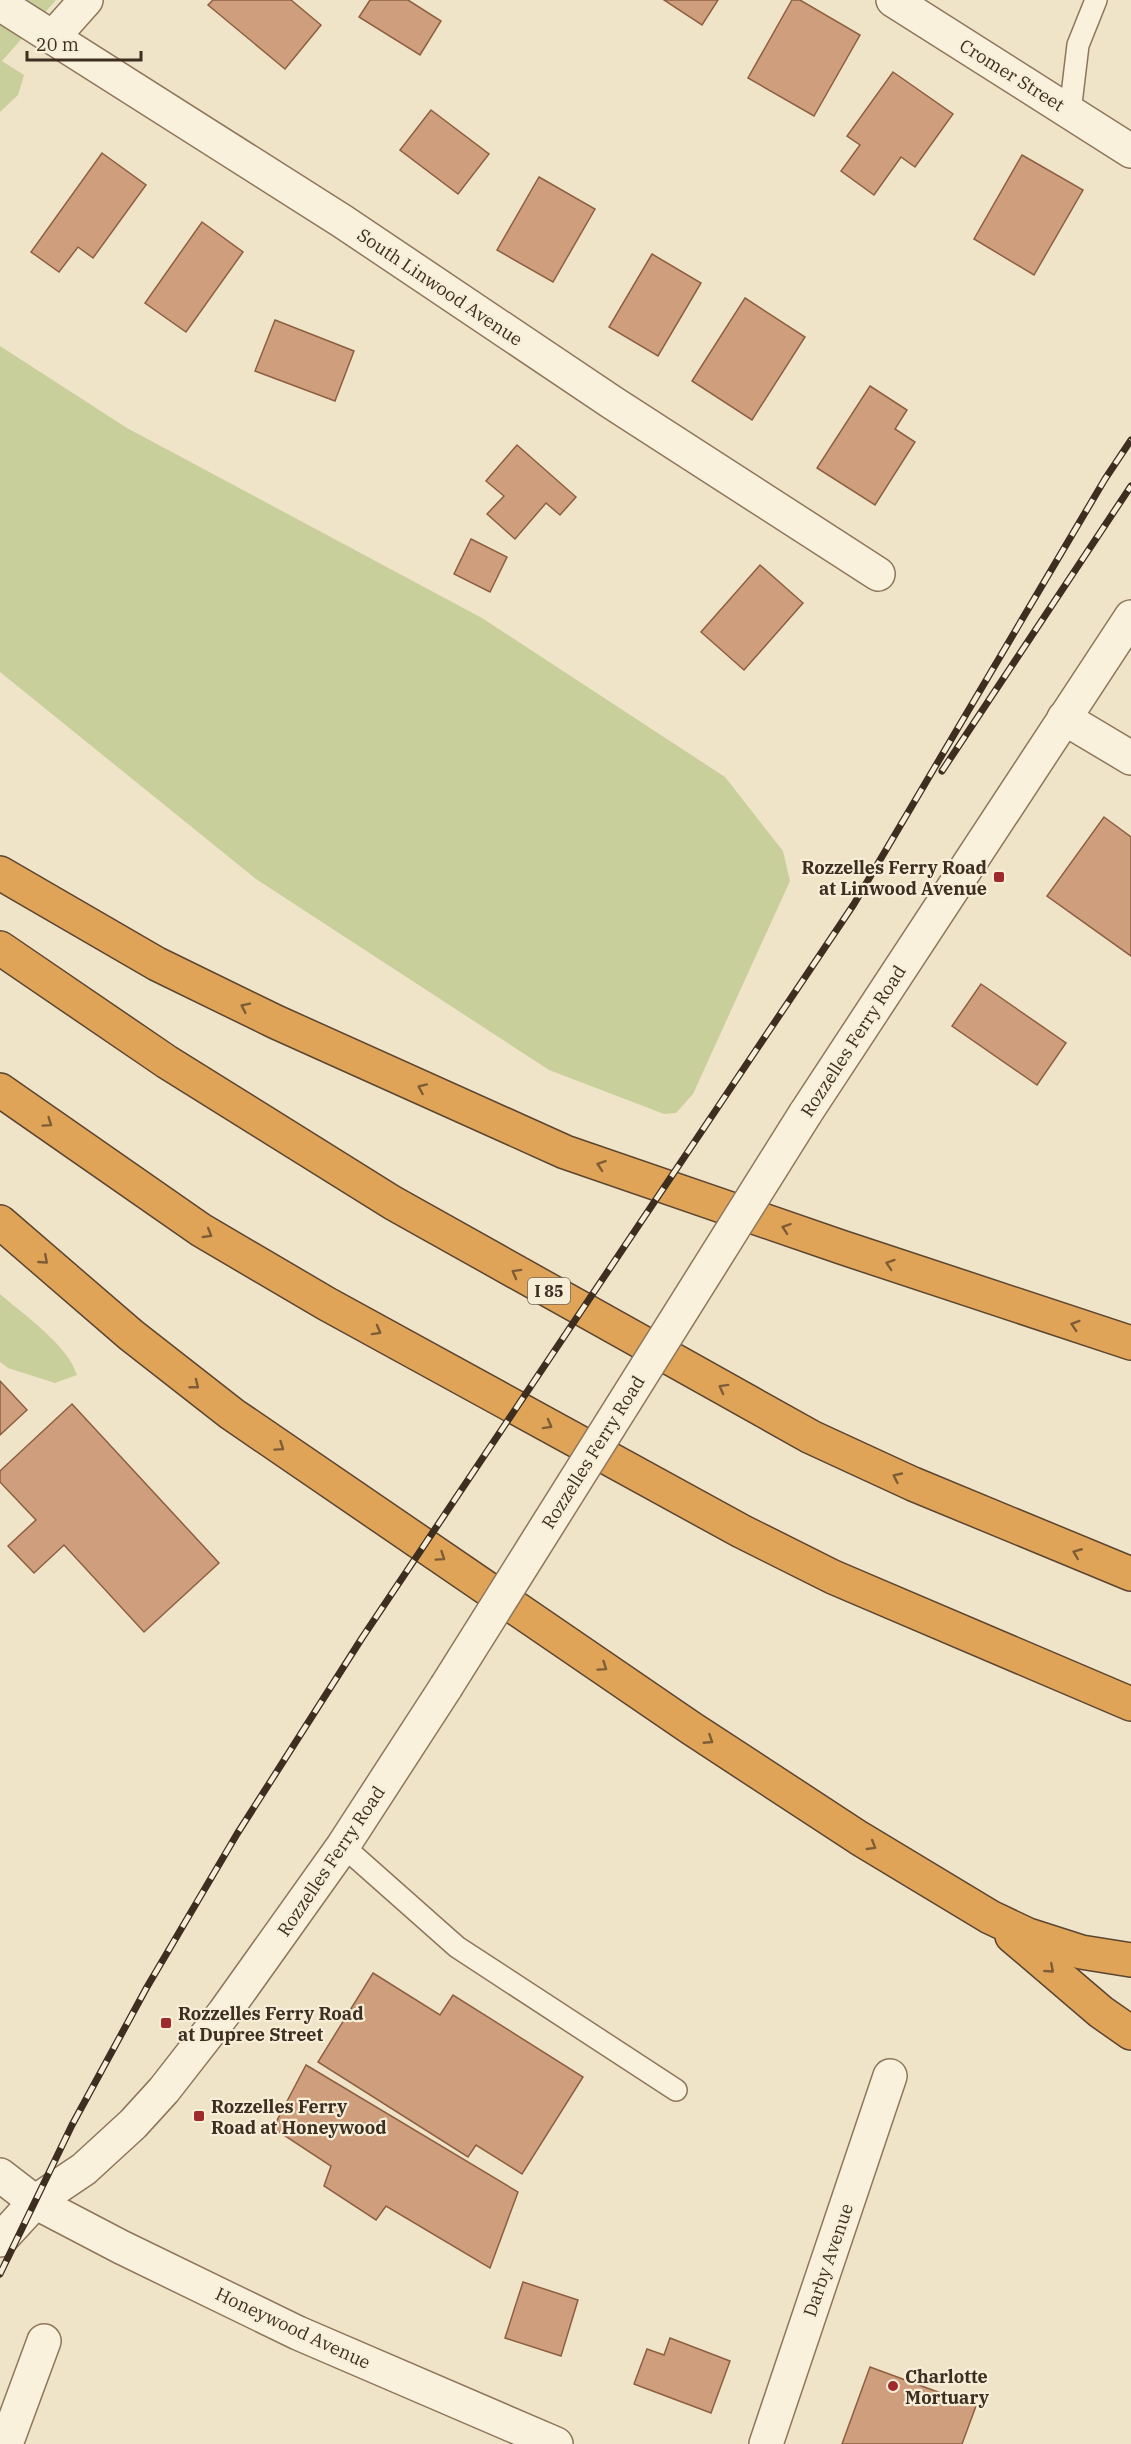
<svg xmlns="http://www.w3.org/2000/svg" width="1131" height="2444" font-family="'IBM Plex Serif',serif">
  <style>
    .green { fill: #c9cf9b }
    .building { fill: #cf9f7d; stroke: #8d5f41; stroke-width: 1.5 }
    .lines { fill: none; stroke-linecap: round; stroke-linejoin: round }
    .service-casing { stroke: #8d765c; stroke-width: 24 }
    .minor-casing { stroke: #8d765c; stroke-width: 36 }
    .tertiary-casing { stroke: #8d765c; stroke-width: 36 }
    .motorway-casing { stroke: #5b4430; stroke-width: 36 }
    .service { stroke: #faf1dc; stroke-width: 21 }
    .minor { stroke: #faf1dc; stroke-width: 33 }
    .tertiary { stroke: #faf1dc; stroke-width: 33 }
    .motorway { stroke: #e0a458; stroke-width: 33 }
    .rail-casing { stroke: #3d2e20; stroke-width: 7 }
    .rail { stroke: #f7eed8; stroke-width: 4.5; stroke-dasharray: 14; stroke-linecap: butt }
    .tertiary-bridge-casing { stroke: #8d765c; stroke-width: 36; stroke-linecap: butt }
    .tertiary-bridge { stroke: #faf1dc; stroke-width: 33 }
    .oneway { stroke: #7e5d36 }
    .poi-dot { fill: #9e2a2b; stroke: #f7eed8; stroke-width: 2 }
    .labels { text-anchor: middle; dominant-baseline: central; stroke-width: 4.5; stroke-linejoin: round; paint-order: stroke }
    .shield { fill: #f7eed8; stroke: #756857; stroke-width: 1.5 }
    .shield-label { font-size: 16px; font-weight: bold; fill: #3d2e20 }
    .street-label { font-size: 18px; fill: #3d2e20; stroke: #f7eed8 }
    .poi-label { font-size: 18px; font-weight: bold; fill: #3d2e20; stroke: #f7eed8; text-anchor: start }
  </style>
  <rect width="100%" height="100%" fill="#f0e4c8"/>
  <g class="green">
    <path d="M0,0H56L2,61L24,75L18,95L0,112Z"/>
    <path d="M0,346L127,428L482,618L725,777L783,851L790,881L693,1094L676,1113L664,1114L549,1070L256,879L0,672Z"/>
    <path d="M0,1294C24,1315 68,1345 77,1375L55,1383L8,1368L0,1362Z"/>
  </g>
  <g class="building">
    <path d="M213,0H291L321,25L285,69L208,5Z"/>
    <path d="M370,0H408L441,21L420,55L359,17Z"/>
    <path d="M664,0H718L702,25Z"/>
    <path d="M792,0H800L860,35L814,116L748,78Z"/>
    <path d="M893,72L953,114L915,167L901,157L874,195L841,171L860,145L847,136Z"/>
    <path d="M431,110L489,154L458,194L400,150Z"/>
    <path d="M102,153L146,185L93,258L78,247L59,272L31,252Z"/>
    <path d="M1022,155L1083,190L1034,275L974,239Z"/>
    <path d="M539,177L595,209L553,282L497,250Z"/>
    <path d="M202,222L243,252L186,332L145,303Z"/>
    <path d="M652,254L701,283L658,356L609,327Z"/>
    <path d="M745,298L805,337L752,420L692,381Z"/>
    <path d="M275,320L354,351L335,401L255,371Z"/>
    <path d="M870,386L907,410L895,429L915,442L875,505L817,468Z"/>
    <path d="M517,445L576,497L560,515L546,503L515,539L487,514L504,496L486,481Z"/>
    <path d="M471,539L507,557L490,592L454,574Z"/>
    <path d="M760,565L803,603L744,670L701,632Z"/>
    <path d="M1104,817L1131,837V956L1047,896Z"/>
    <path d="M981,984L1066,1043L1037,1085L952,1026Z"/>
    <path d="M0,1381L27,1410L0,1435Z"/>
    <path d="M72,1404L219,1563L144,1632L64,1545L34,1573L8,1546L36,1520L0,1482V1471Z"/>
    <path d="M373,1973L440,2015L453,1995L583,2077L522,2174L476,2145L468,2157L318,2062Z"/>
    <path d="M306,2065L518,2192L490,2268L386,2206L376,2220L324,2186L331,2166L273,2128Z"/>
    <path d="M523,2282L578,2300L561,2356L505,2338Z"/>
    <path d="M670,2338L730,2361L711,2413L634,2384L647,2349L664,2355Z"/>
    <path d="M870,2367L976,2406L962,2444H842Z"/>
  </g>
  <g class="lines">
    <defs>
      <g id="service">
        <path d="M1070,112L1078,45L1096,0"/>
        <path d="M343,1846L457,1947L676,2090"/>
      </g>
      <g id="minor">
        <path d="M893,0L1131,151"/>
        <path d="M0,4L342,221L613,403L878,574"/>
        <path d="M53,37L86,0"/>
        <path d="M1064,718L1131,758"/>
        <path d="M0,2175L35,2202L121,2247L298,2333L556,2444"/>
        <path d="M6,2444L44,2341"/>
        <path d="M766,2444L890,2076"/>
      </g>
      <g id="tertiary">
        <path d="M805,1114L1131,617"/>
        <path d="M0,2240L35,2202L84,2169L133,2124L164,2090L224,2013L343,1846L446,1687"/>
      </g>
      <g id="motorway">
        <path d="M0,873L157,964L276,1022L565,1152L841,1247L1131,1343"/>
        <path d="M0,948L167,1062L393,1203L811,1437L913,1484L1131,1574"/>
        <path d="M0,1090L201,1230L327,1304L741,1531L833,1577L1131,1704"/>
        <path d="M0,1222L131,1335L232,1414L691,1728L859,1838L990,1917L1028,1935L1081,1952L1131,1960"/>
        <path d="M1012,1936L1101,2012L1131,2033"/>
      </g>
    </defs>
    <use href="#service" class="service-casing"/>
    <use href="#minor" class="minor-casing"/>
    <use href="#tertiary" class="tertiary-casing"/>
    <use href="#motorway" class="motorway-casing"/>
    <use href="#service" class="service"/>
    <use href="#minor" class="minor"/>
    <use href="#tertiary" class="tertiary"/>
    <use href="#motorway" class="motorway"/>
    <defs>
      <g id="rail">
        <path d="M942,771L1131,486"/>
        <path d="M0,2274L72,2125L147,1987L237,1834L362,1638L854,904L1105,479L1131,440"/>
      </g>
    </defs>
    <use href="#rail" class="rail-casing"/>
    <use href="#rail" class="rail"/>
    <defs>
      <path id="tertiary-bridge" d="M446,1687L805,1114"/>
    </defs>
    <use href="#tertiary-bridge" class="tertiary-bridge-casing"/>
    <use href="#tertiary-bridge" class="tertiary-bridge"/>
  </g>
  <defs><path id="oneway-chevron" d="M-2-3.5L2.5 0L-2 3.5" fill="none" stroke-width="1.6" stroke-linecap="round" stroke-linejoin="round" transform="scale(1.5)"/></defs>
  <g class="oneway">
    <use href="#oneway-chevron" transform="translate(245 1007) rotate(-154)"/>
    <use href="#oneway-chevron" transform="translate(422 1088) rotate(-156)"/>
    <use href="#oneway-chevron" transform="translate(48 1123) rotate(35)"/>
    <use href="#oneway-chevron" transform="translate(601 1165) rotate(-161)"/>
    <use href="#oneway-chevron" transform="translate(786 1228) rotate(-161)"/>
    <use href="#oneway-chevron" transform="translate(208 1234) rotate(31)"/>
    <use href="#oneway-chevron" transform="translate(44 1260) rotate(41)"/>
    <use href="#oneway-chevron" transform="translate(890 1264) rotate(-162)"/>
    <use href="#oneway-chevron" transform="translate(516 1273) rotate(-151)"/>
    <use href="#oneway-chevron" transform="translate(1075 1325) rotate(-162)"/>
    <use href="#oneway-chevron" transform="translate(377 1331) rotate(29)"/>
    <use href="#oneway-chevron" transform="translate(195 1385) rotate(38)"/>
    <use href="#oneway-chevron" transform="translate(723 1388) rotate(-151)"/>
    <use href="#oneway-chevron" transform="translate(548 1425) rotate(29)"/>
    <use href="#oneway-chevron" transform="translate(280 1447) rotate(34)"/>
    <use href="#oneway-chevron" transform="translate(897 1477) rotate(-155)"/>
    <use href="#oneway-chevron" transform="translate(1077 1553) rotate(-158)"/>
    <use href="#oneway-chevron" transform="translate(441 1557) rotate(34)"/>
    <use href="#oneway-chevron" transform="translate(603 1667) rotate(34)"/>
    <use href="#oneway-chevron" transform="translate(709 1740) rotate(33)"/>
    <use href="#oneway-chevron" transform="translate(872 1846) rotate(31)"/>
    <use href="#oneway-chevron" transform="translate(1050 1969) rotate(41)"/>
  </g>
  <g class="poi-dot">
    <rect x="993" y="871" width="12" height="12" rx="3"/>
    <rect x="160" y="2017" width="12" height="12" rx="3"/>
    <rect x="193" y="2110" width="12" height="12" rx="3"/>
    <circle cx="893" cy="2386" r="6"/>
  </g>
  <g class="labels">
    <rect class="shield" x="528" y="1278" width="42" height="26" rx="4.5"/>
    <g class="shield-label">
      <text x="549" y="1291">I 85</text>
    </g>
    <g class="street-label">
      <text transform="translate(1012 75) rotate(32)">Cromer Street</text>
      <text transform="translate(440 287) rotate(34)">South Linwood Avenue</text>
      <text transform="translate(853 1041) rotate(-57)">Rozzelles Ferry Road</text>
      <text transform="translate(593 1452) rotate(-58)">Rozzelles Ferry Road</text>
      <text transform="translate(331 1861) rotate(-56)">Rozzelles Ferry Road</text>
      <text transform="translate(828 2260) rotate(-71)">Darby Avenue</text>
      <text transform="translate(293 2328) rotate(25)">Honeywood Avenue</text>
    </g>
    <g class="poi-label">
      <text x="987" y="867" text-anchor="end">Rozzelles Ferry Road<tspan x="987" dy="21">at Linwood Avenue</tspan></text>
      <text x="178" y="2013">Rozzelles Ferry Road<tspan x="178" dy="21">at Dupree Street</tspan></text>
      <text x="211" y="2106">Rozzelles Ferry<tspan x="211" dy="21">Road at Honeywood</tspan></text>
      <text x="905" y="2376">Charlotte<tspan x="905" dy="21">Mortuary</tspan></text>
    </g>
  </g>
  <path d="M27 51v9h114v-9" fill="none" stroke="#3d2e20" stroke-width="3"/>
  <text x="36" y="51" font-size="18" fill="#3d2e20" stroke="#f7eed8" stroke-width="4.5" paint-order="stroke">20 m</text>
</svg>
